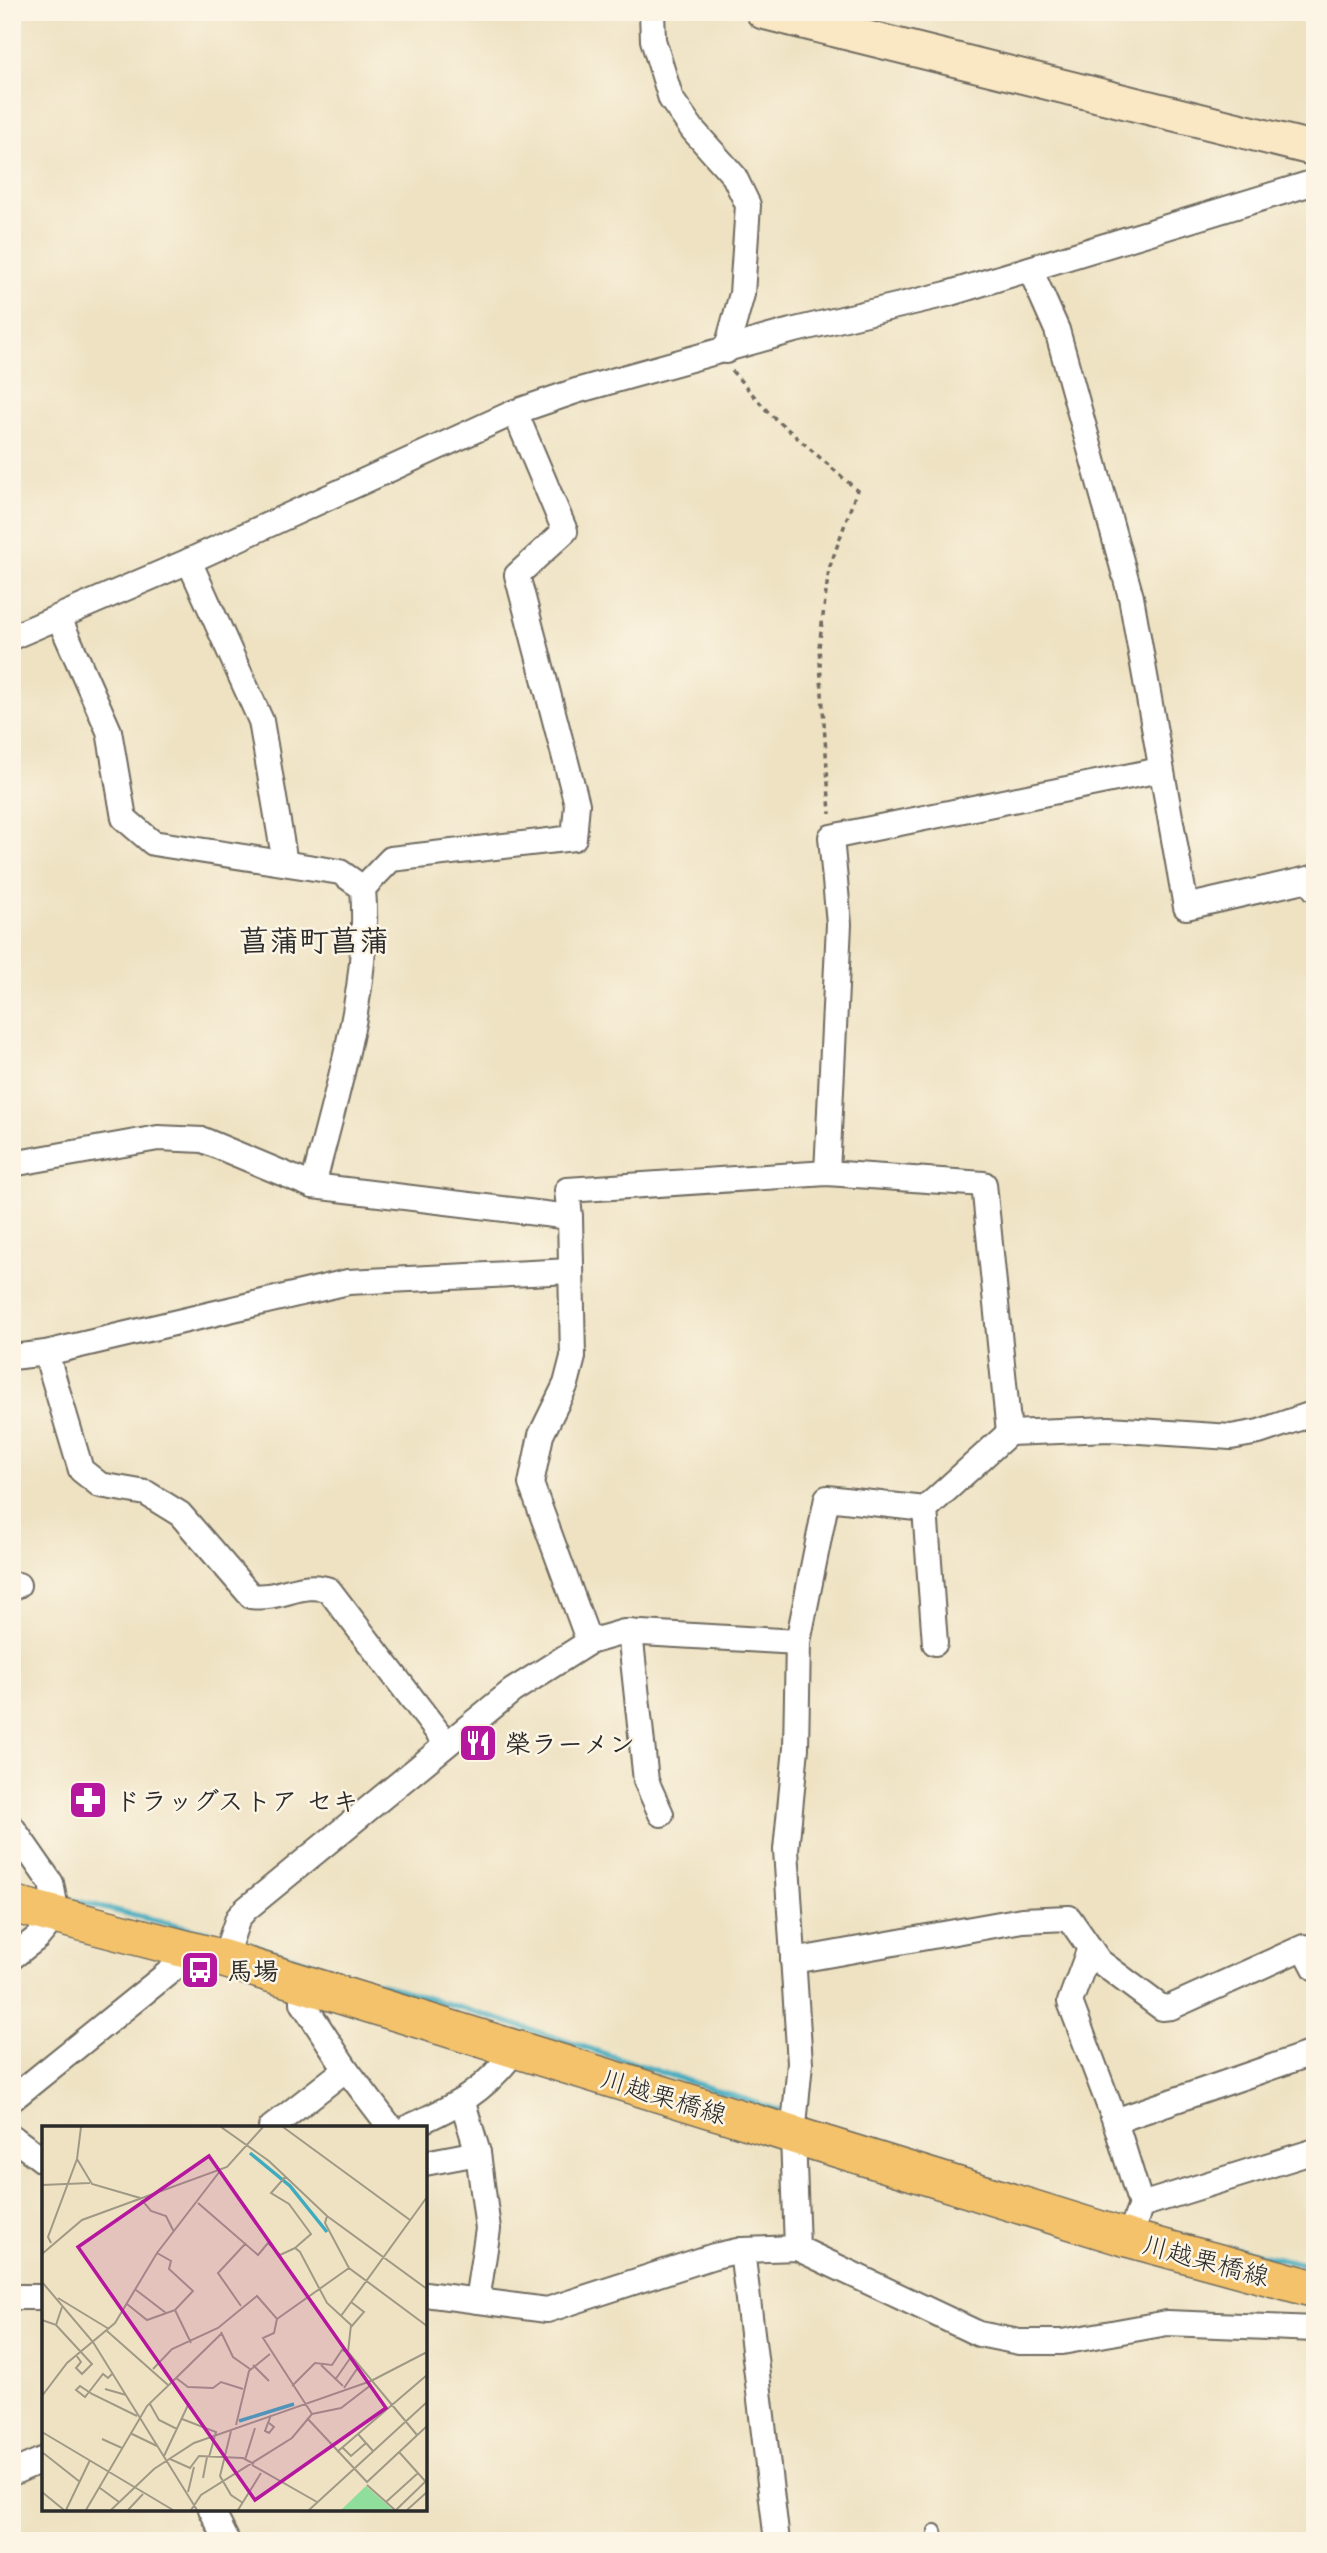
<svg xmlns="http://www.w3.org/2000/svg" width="1327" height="2553" font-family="'Shantell Sans','Klee One',sans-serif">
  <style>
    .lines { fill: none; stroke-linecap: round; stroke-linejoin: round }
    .stream { stroke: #3fabbf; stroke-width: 6 }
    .lane-casing { stroke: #6f6b60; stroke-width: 16 }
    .street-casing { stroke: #6f6b60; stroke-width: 28 }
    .secondary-casing { stroke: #6f6b60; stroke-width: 37 }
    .primary-casing { stroke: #6f6b60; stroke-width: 40 }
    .path { stroke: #6f6b60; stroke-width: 3.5; stroke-dasharray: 5 5; stroke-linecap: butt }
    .lane { stroke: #fff; stroke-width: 12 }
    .street { stroke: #fff; stroke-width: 24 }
    .secondary { stroke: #fae7c3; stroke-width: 33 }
    .primary { stroke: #f3c26a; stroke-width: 37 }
    .labels { text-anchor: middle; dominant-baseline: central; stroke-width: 5; stroke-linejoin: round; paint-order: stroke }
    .poi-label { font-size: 26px; font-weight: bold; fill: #2b2b2b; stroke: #fcf5e5; text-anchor: start }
    .street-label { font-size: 26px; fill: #2b2b2b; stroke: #fcf5e5 }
    .quarter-label { font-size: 30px; font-weight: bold; fill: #2b2b2b; stroke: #fcf5e5 }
    .inset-river { fill: none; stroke: #3fabbf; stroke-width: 3.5 }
    .inset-road { fill: none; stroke: #a09986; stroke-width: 2 }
    .view { fill: #b5179e; fill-opacity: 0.15; stroke: #b5179e; stroke-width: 3.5 }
    .inset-edge { fill: none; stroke: #2b2b2b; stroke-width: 3.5 }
  </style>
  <rect width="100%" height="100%" fill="#fcf5e5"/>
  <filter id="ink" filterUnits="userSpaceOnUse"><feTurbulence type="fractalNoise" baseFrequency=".0143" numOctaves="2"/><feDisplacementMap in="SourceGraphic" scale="14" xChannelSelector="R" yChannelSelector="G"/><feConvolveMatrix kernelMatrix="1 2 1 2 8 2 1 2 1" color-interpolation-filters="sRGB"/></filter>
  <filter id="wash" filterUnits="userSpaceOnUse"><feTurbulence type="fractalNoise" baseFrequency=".00686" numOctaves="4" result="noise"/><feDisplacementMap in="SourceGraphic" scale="28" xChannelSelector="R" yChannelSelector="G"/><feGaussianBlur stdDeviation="1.57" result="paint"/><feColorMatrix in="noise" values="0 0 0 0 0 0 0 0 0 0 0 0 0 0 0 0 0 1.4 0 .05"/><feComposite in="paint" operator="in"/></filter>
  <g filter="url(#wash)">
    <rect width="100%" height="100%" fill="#eee2c2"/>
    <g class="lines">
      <g class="stream">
        <path d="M59,1897L225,1937"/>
        <path d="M236,1940L513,2024L789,2114"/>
        <path d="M1232,2248L1315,2267"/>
      </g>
    </g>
  </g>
  <g filter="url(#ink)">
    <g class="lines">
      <defs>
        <path id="lane" d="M935,2531L937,2541"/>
        <g id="street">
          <path d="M652,12L653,40L671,99L693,130L734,176L748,205L742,294L726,351"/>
          <path d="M1030,269L1057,330L1131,597L1186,907L1313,878L1315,889"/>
          <path d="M189,561L261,721L285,863"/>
          <path d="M59,618L109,731L124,818L153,843L340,872L363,888C371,988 337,1089 313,1186"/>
          <path d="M12,637L189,561L515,412L576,391L791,331L947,294L1315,182"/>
          <path d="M363,888L391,859L574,838L577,804L517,575L565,531L515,412"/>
          <path d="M12,1164L158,1138L203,1140L313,1186L570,1217L567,1190L827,1173L984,1184L1009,1433L1109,1429L1231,1437L1259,1432L1315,1413"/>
          <path d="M827,1173L839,924L831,837L1160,770"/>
          <path d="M570,1217L573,1357L566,1384L541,1435L531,1484L589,1642"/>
          <path d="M46,1353L348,1282L571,1271"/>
          <path d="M12,1357L46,1353L81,1470L100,1485L146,1493L180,1514L251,1596C281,1600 302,1580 329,1590L446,1743"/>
          <path d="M925,1509L935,1643"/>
          <path d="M12,1588L18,1585"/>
          <path d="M630,1632L646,1781L661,1814"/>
          <path d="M12,1827L51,1883L57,1914L37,1938L12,1957"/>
          <path d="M1090,1948L1070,2002L1115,2121L1141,2205"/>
          <path d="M224,1959L238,1918L246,1909L512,1691L589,1642L624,1632L798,1642"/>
          <path d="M793,1961L1022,1920L1069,1918L1099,1961L1162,2008L1171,2007L1304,1947L1315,1968"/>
          <path d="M303,1982V2003L346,2069L391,2128"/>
          <path d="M12,2099L178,1965L187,1948"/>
          <path d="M1115,2121L1315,2052"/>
          <path d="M271,2128L346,2069"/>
          <path d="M407,2128C455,2106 483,2094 515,2050"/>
          <path d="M12,2137L44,2161"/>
          <path d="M425,2163L478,2153L463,2103"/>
          <path d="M1135,2221L1141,2205L1315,2151"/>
          <path d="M797,2248L793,2136L800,2063L786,1850L796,1748L798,1642L827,1498L925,1509L1009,1433"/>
          <path d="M742,2250L777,2541"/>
          <path d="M425,2294L547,2310L714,2256L742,2250L797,2248L979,2334L1019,2342H1062L1167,2323L1315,2329"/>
          <path d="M12,2297H44"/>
          <path d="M477,2301L488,2229L478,2153"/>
          <path d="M12,2473L44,2459"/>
          <path d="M211,2509L227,2541"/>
        </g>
        <path id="secondary" d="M763,12L1315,149"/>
        <path id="primary" d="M12,1904L224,1959L1127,2238L1315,2289"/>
      </defs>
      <use href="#lane" class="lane-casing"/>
      <use href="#street" class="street-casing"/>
      <use href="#secondary" class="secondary-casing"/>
      <use href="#primary" class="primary-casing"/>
      <path class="path" d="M732,371L769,413L857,490L829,569L819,647L830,814"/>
      <use href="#lane" class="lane"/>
      <use href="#street" class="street"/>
      <use href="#secondary" class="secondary"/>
      <use href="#primary" class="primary"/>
    </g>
  </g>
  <defs>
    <symbol id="restaurant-square" viewBox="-11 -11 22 22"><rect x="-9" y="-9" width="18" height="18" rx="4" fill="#b5179e" stroke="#fcf5e5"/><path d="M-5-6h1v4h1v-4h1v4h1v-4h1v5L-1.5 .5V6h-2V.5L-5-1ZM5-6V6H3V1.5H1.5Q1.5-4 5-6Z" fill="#fff"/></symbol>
    <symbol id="pharmacy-square" viewBox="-11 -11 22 22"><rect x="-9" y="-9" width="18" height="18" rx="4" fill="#b5179e" stroke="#fcf5e5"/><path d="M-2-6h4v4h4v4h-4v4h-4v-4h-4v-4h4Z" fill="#fff"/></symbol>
    <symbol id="bus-square" viewBox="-11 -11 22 22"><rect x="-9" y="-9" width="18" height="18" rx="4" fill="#b5179e" stroke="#fcf5e5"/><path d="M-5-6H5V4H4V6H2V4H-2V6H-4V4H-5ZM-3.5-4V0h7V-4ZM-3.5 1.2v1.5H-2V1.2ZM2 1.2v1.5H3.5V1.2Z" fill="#fff"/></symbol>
  </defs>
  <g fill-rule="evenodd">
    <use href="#restaurant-square" x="456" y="1721" width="44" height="44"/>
    <use href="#pharmacy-square" x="66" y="1778" width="44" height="44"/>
    <use href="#bus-square" x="178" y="1948" width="44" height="44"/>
  </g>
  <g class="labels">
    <g class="poi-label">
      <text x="505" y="1743">榮ラーメン</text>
      <text x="115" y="1800">ドラッグストア セキ</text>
      <text x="227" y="1970">馬場</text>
    </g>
    <g class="street-label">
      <text transform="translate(664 2096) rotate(17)">川越栗橋線</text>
      <text transform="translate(1206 2260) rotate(15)">川越栗橋線</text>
    </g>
    <g class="quarter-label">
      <text x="314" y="940">菖蒲町菖蒲</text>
    </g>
  </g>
  <g transform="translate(42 2126)">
    <rect width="385" height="385" fill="#eee2c2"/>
    <path d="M324,360L351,384H299Z" fill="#8fde9c"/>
    <path class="inset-river" d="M208,27L248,60L285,106M197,295L252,278"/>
    <path class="inset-road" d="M179,1L227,35L285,90L385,163M241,1L368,94M35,33L50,58L98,72L109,85L124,90L132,106M244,50L229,67L247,78L269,108L253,122M0,59L48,57M156,77L216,129L226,117L238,129L253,122L258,126L285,177L309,199L306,226L375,309M285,90L283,97L307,142L385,200M9,117L6,111L35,33L39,1M115,127L129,135L127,143L151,165L133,184M0,128L40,94L185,41L221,1M0,156L51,216L155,384M94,164L124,187M16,172L67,203M85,178L105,194L133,184L149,217M199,180L176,147L204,117M299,190L385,71M235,193L232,207L221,212L270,288M0,194L14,199L20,181M14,199L50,238L40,248L34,242L39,236L34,229M309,201L322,186L309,176M65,205L126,259M179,206L191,231L208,243M211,239L227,255M279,239L301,260M111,243L130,223L176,202L215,170L235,193L307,142M70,248L66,252L61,248L47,266L43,271L34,264L38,260L50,268L95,290M134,252L180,207M293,254L309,231M250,260L273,237L290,239L300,224L306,226M302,262L317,240M63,263L84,269M0,270L25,237L73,197L115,127L178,45M108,278L117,294L135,303M265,292L325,356L385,300M140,293L174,306L167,331M227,297L232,301L227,307L223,305L229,289M194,299L207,245L228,228M189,305L178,350L189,369L201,377M0,306L131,384M88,307L115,320M316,308L331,325M60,313L80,322M301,322L309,330L324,317M0,326L38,356M295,326L385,249M357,326L384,356M122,330L147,277M128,333L148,342L157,330L201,332L212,338M203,334L213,302M210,339L275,376M161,352L165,331M325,359L353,384M58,362L77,376M0,366L22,384M146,366L152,341M344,376L376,347M24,384L48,334M44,384L105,280L134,252L146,261L171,262L179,256L201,263M69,384L112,343L152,317L329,255L385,226M86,384L101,368M149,384L159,369L250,312L270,288L299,282L329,259M196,384L219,347M267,384L385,276M354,384L385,354M365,384L385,366"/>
    <path class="view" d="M167,30L344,282L213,374L36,121Z"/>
    <rect width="385" height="385" class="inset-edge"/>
  </g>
  <rect width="1327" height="2553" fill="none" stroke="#fcf5e5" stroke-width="42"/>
</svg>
